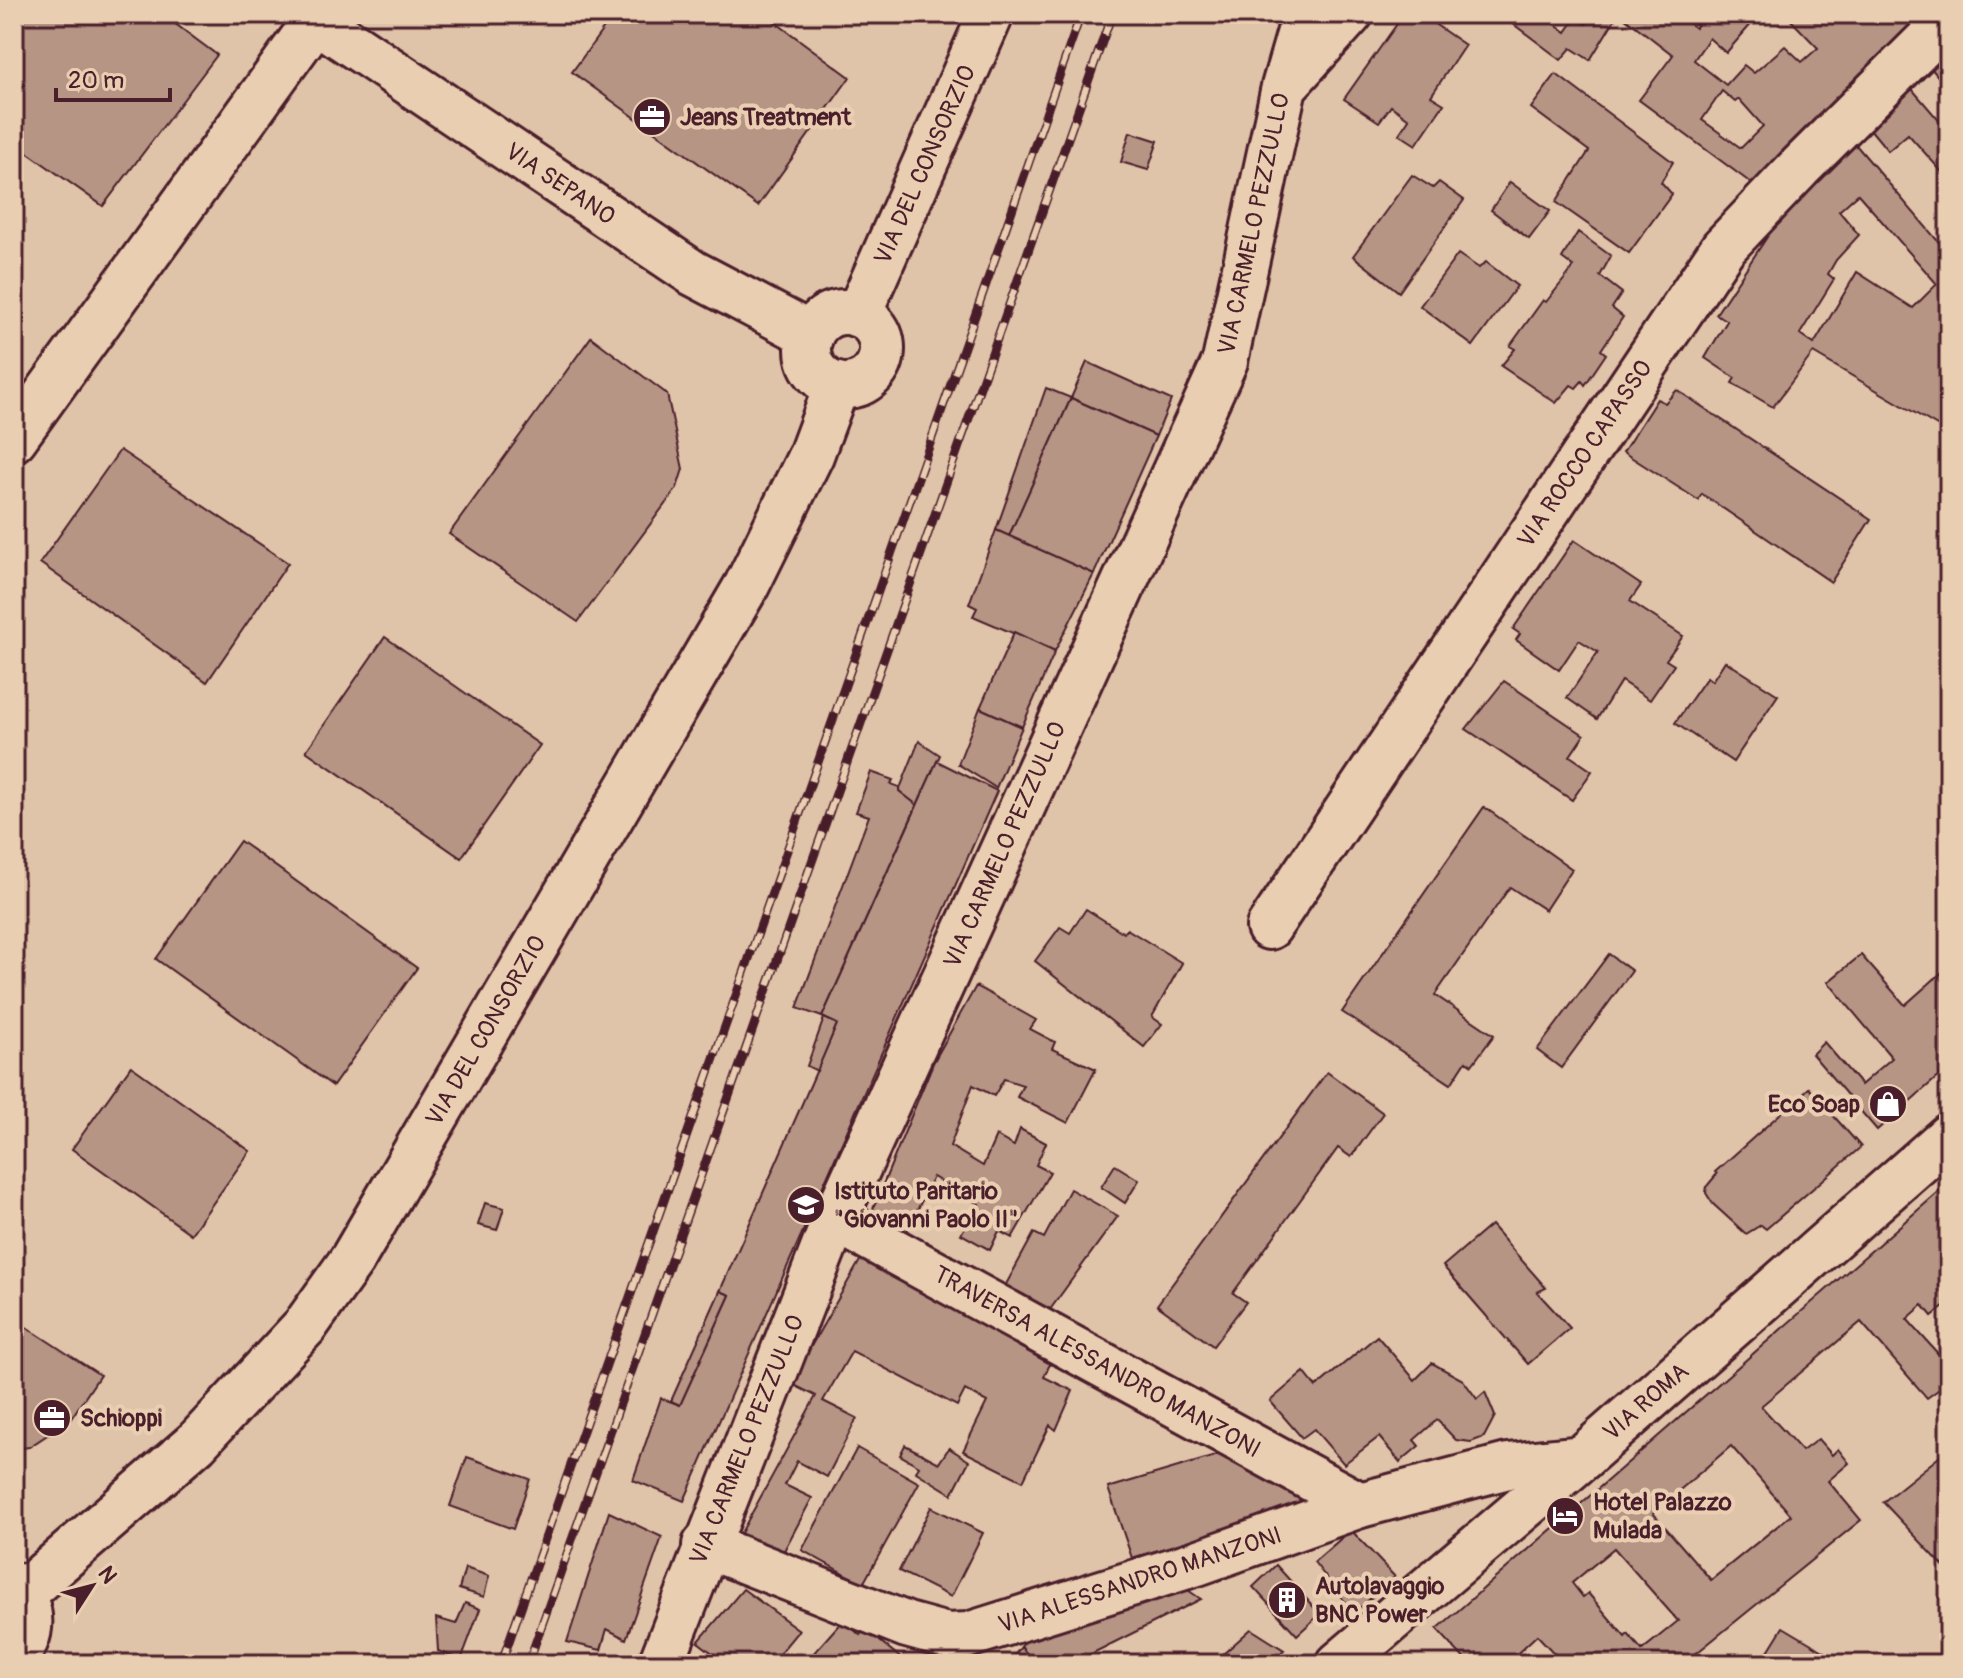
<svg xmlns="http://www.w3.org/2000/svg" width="1963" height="1678" font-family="Pangolin,sans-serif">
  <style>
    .building { fill: #b69585; stroke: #4a1f2b; stroke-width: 2; fill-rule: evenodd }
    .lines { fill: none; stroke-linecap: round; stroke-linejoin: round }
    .minor-casing { stroke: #4a1f2b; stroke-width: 50 }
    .tertiary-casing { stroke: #4a1f2b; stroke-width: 50 }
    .minor { stroke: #eaceb1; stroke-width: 44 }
    .tertiary { stroke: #eaceb1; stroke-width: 44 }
    .rail-casing { stroke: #4a1f2b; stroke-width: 9 }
    .rail { stroke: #eaceb1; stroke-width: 6; stroke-dasharray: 18; stroke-linecap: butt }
    .labels { text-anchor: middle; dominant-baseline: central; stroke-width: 8; stroke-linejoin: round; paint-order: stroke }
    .poi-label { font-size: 24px; font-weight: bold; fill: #4a1f2b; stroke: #eaceb1; text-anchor: start }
    .street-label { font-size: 24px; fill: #4a1f2b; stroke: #eaceb1 }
  </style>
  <rect width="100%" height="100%" fill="#e0c4a9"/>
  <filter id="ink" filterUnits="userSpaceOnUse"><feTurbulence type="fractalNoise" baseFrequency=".0125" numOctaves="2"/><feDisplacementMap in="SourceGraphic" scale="16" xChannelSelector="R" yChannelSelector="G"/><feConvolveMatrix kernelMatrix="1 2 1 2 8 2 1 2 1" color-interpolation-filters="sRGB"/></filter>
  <g filter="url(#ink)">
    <g class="building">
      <path d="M14,14H162L217,55L103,206L14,143Z"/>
      <path d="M614,14H764L850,77L758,206L572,72Z"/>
      <path d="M1404,14H1420L1465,45L1431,96L1444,104L1416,145L1399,134L1409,119L1391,106L1379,122L1344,99Z"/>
      <path d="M1500,14H1556L1551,21L1566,32L1576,18L1586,24L1593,14H1618L1590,60L1571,48L1561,60Z"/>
      <path d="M1620,14H1678L1695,28L1707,14H1745L1753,22L1726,53L1709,38L1694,60L1726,85L1744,65L1754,73L1785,46L1802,62L1818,48L1785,14H1868L1876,24L1886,14H1939L1759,189L1639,100L1673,55ZM1722,91L1735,102L1739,99L1763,126L1741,148L1702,120Z"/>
      <path d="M1949,51V90L1931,68Z"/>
      <path d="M1556,74L1673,162L1661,182L1672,194L1629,253L1556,202L1589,151L1531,108Z"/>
      <path d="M1912,89L1949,132V180L1908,134L1888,151L1870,129Z"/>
      <path d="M1130,132L1158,141L1148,170L1121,162Z"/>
      <path d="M1856,145L1949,254V423L1944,430L1813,353L1773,407L1732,383L1735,378L1705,358L1727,321L1716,314L1777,222ZM1858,194L1937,284L1913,308L1857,272L1814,344L1800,334L1834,279L1828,274L1836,260L1859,235L1839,211Z"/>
      <path d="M1412,175L1433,188L1439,182L1464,200L1399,292L1353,256Z"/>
      <path d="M1510,182L1550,211L1529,239L1491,210Z"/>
      <path d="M1578,232L1611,256L1600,276L1622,293L1612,308L1623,317L1601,350L1606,354L1585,385L1582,381L1576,388L1571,385L1556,403L1501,366L1515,349L1510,346L1543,300L1546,302L1574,267L1562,258Z"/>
      <path d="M1458,254L1479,268L1486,262L1517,286L1473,346L1420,306Z"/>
      <path d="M591,337L667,394L683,469L677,488L578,622L449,534Z"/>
      <path d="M1087,362L1171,400L1156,436L1071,398Z"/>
      <path d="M1046,388L1071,398L1009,536L996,530Z"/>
      <path d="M1677,390L1871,519L1831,582L1702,494L1698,500L1623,452L1657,399L1665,403Z"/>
      <path d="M1071,398L1156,436L1094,574L1009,536Z"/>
      <path d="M120,450L288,563L207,682L40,563Z"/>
      <path d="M996,530L1094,574L1055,651L973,616L977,608L969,604Z"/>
      <path d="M1574,540L1641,585L1630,601L1683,636L1666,660L1674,665L1650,700L1621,681L1597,719L1567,698L1598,652L1579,640L1559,670L1516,640L1520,634L1513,629Z"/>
      <path d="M1014,632L1055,651L1022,727L980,708Z"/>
      <path d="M385,637L540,745L461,858L306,751Z"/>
      <path d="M1725,661L1778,695L1733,762L1675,723L1707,677L1712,681Z"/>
      <path d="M1504,681L1584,735L1570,756L1592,771L1572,800L1466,729Z"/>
      <path d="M980,708L1022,727L996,788L958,764Z"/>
      <path d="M919,741L940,755L917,805L899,791Z"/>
      <path d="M937,761L997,791L684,1501L633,1480L661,1398L680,1405L730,1295L720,1291L837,1024L822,1017Z"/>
      <path d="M871,772L893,780L891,784L899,787V791L917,805L822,1017L797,1008L869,816L856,812Z"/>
      <path d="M1484,807L1572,869L1545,910L1510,887L1435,995L1494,1035L1472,1065L1466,1061L1451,1084L1342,1012Z"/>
      <path d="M240,841L417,968L333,1086L156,959Z"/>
      <path d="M1086,909L1124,933L1127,929L1182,963L1152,1017L1162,1024L1144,1047L1035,961L1060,927L1070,933Z"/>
      <path d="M1609,954L1632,971L1561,1068L1537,1050Z"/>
      <path d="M1861,955L1905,1005L1949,966V1067L1877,1130L1812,1054L1824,1042L1861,1085L1892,1058L1828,982Z"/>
      <path d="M976,986L1036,1020L1030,1029L1055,1042L1052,1049L1096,1069L1068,1123L1017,1097L1023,1085L1004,1079L994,1096L973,1085L950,1146L983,1166L996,1136L1014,1146L1020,1129L1046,1143L1036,1165L1050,1172L1012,1238L999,1231L990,1250L961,1234L979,1204L933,1177L903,1240L868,1221L933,1063Z"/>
      <path d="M824,1018L837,1024L817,1071L807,1066Z"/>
      <path d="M131,1066L250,1151L191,1234L72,1149Z"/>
      <path d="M1327,1072L1383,1113L1351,1157L1338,1148L1233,1293L1246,1302L1213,1346L1157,1305Z"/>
      <path d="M1809,1088L1861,1147L1766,1229L1761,1225L1746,1234L1713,1204L1706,1193L1707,1186L1717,1174L1715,1172Z"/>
      <path d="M1115,1165L1139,1180L1125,1203L1101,1187Z"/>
      <path d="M1949,1183V1303L1932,1316L1923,1305L1907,1319L1949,1366V1382L1927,1398L1861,1322L1761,1406L1802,1451L1818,1439L1832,1455L1838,1449L1849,1463L1828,1481L1861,1520L1683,1664H1564L1537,1635L1506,1664H1469L1437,1629ZM1731,1446L1791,1515L1711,1580L1653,1513ZM1614,1548L1678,1621L1642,1650L1628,1634L1625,1637L1588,1593L1583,1597L1572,1583Z"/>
      <path d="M1070,1189L1118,1216L1049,1311L1004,1288L1034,1233L1044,1238Z"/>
      <path d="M485,1203L504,1208L497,1230L478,1225Z"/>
      <path d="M1491,1225L1546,1288L1537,1292L1570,1328L1528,1364L1443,1266Z"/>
      <path d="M862,1257L1050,1364L1044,1377L1073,1391L1056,1430L1050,1425L1023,1481L963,1451L987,1402L965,1390L957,1406L852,1351L823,1401L857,1418L827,1477L797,1461L785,1485L812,1498L778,1562L736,1542L816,1396L790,1383Z"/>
      <path d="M720,1291L730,1295L680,1405L671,1401Z"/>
      <path d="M14,1319L100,1375L70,1420L29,1447L14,1449Z"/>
      <path d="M1377,1336L1415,1380L1432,1363L1463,1380L1477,1399L1485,1392L1495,1416L1484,1437L1471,1442L1456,1440L1437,1420L1414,1440L1419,1446L1400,1462L1379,1437L1344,1464L1314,1429L1302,1438L1270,1401L1304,1372L1316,1387Z"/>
      <path d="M905,1445L939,1463L949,1448L969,1461L952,1494L916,1472L919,1466L900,1455Z"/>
      <path d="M857,1448L919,1483L863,1584L802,1550Z"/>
      <path d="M1949,1449V1511L1943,1515L1949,1521V1572L1883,1502Z"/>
      <path d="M1225,1453L1304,1498L1303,1514L1217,1541L1214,1533L1132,1558L1108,1488Z"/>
      <path d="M467,1457L530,1479L513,1529L450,1506Z"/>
      <path d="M931,1507L983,1533L951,1597L899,1571Z"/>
      <path d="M609,1512L662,1537L626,1639L607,1629L601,1650L567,1642Z"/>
      <path d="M1351,1530L1395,1577L1354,1613L1314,1562Z"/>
      <path d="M1276,1565L1320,1614L1297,1635L1253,1587Z"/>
      <path d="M465,1568L489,1576L484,1597L459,1589Z"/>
      <path d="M1176,1582L1201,1599L1071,1664H1036L1021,1647L1036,1627Z"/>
      <path d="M743,1589L799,1630L771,1664H727L698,1642Z"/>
      <path d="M465,1603L480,1609L461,1660L438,1651L436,1618L456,1624Z"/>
      <path d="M843,1620L860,1635L865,1629L908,1664H804Z"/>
      <path d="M1783,1627L1845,1664H1760Z"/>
      <path d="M1251,1629L1284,1650L1268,1664H1212Z"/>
      <path d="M1021,1647L1036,1664H1007Z"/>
    </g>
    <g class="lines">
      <defs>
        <g id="minor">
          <path d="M307,14L693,273L811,335"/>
          <path d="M1290,80L1350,14"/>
          <circle cx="845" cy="349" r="37"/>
          <path d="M858,315L991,14"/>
          <path d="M14,439L316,20"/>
          <path d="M1269,927L1723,248L1799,168L1949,19"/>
          <path d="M835,1219L1360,1505"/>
          <path d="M705,1545L907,1625L947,1636L968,1635L1197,1563L1360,1505L1508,1466L1582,1458"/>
          <path d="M14,1585C34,1607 35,1636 14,1657"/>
          <path d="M22,1594L196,1443L305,1326L352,1260L747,585L811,455L837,385"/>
          <path d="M661,1664L835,1219L1225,361L1284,87L1305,14"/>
        </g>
        <path id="tertiary" d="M1339,1664L1582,1458L1949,1136"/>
      </defs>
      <use href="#minor" class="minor-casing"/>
      <use href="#tertiary" class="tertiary-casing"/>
      <use href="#minor" class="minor"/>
      <use href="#tertiary" class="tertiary"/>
      <defs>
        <g id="rail">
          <path d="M501,1664L1081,14"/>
          <path d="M528,1664L1112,14"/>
        </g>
      </defs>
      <use href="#rail" class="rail-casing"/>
      <use href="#rail" class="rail"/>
    </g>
  </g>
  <defs>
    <symbol id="office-disc" viewBox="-11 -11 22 22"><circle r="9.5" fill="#4a1f2b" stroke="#eaceb1"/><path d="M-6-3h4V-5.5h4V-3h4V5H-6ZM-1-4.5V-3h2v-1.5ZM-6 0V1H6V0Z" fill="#fff"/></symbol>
    <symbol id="shop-disc" viewBox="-11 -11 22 22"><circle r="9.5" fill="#4a1f2b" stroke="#eaceb1"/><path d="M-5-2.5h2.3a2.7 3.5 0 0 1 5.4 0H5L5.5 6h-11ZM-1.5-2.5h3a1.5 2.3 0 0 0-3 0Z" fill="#fff"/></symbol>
    <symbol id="school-disc" viewBox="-11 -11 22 22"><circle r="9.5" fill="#4a1f2b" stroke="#eaceb1"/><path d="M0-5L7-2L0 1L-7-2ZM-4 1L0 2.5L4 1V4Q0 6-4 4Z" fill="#fff"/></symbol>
    <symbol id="hotel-disc" viewBox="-11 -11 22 22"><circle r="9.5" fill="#4a1f2b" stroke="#eaceb1"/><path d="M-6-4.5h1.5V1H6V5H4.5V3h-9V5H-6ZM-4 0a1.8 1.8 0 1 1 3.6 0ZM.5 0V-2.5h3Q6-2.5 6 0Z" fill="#fff"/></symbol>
    <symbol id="building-disc" viewBox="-11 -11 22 22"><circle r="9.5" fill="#4a1f2b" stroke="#eaceb1"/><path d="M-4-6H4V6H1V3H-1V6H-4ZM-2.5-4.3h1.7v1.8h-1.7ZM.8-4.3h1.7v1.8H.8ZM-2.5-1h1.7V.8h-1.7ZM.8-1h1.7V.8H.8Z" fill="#fff"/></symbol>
  </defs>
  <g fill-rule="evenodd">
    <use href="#office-disc" x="630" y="95" width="44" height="44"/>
    <use href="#shop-disc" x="1866" y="1082" width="44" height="44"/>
    <use href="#school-disc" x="784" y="1183" width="44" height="44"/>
    <use href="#office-disc" x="30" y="1396" width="44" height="44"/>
    <use href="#hotel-disc" x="1543" y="1494" width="44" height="44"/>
    <use href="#building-disc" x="1265" y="1578" width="44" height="44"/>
  </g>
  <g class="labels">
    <g class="poi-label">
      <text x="680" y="117">Jeans Treatment</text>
      <text x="1860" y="1104" text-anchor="end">Eco Soap</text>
      <text x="834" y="1191">Istituto Paritario<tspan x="834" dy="28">"Giovanni Paolo II"</tspan></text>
      <text x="80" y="1418">Schioppi</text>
      <text x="1593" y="1502">Hotel Palazzo<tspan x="1593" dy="28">Mulada</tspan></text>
      <text x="1315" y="1586">Autolavaggio<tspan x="1315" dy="28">BNC Power</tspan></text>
    </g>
    <g class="street-label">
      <text transform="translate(925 165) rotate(-66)">VIA DEL CONSORZIO</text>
      <text transform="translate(560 184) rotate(34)">VIA SEPANO</text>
      <text transform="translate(1254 224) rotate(-78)">VIA CARMELO PEZZULLO</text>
      <text transform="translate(1585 454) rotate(-56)">VIA ROCCO CAPASSO</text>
      <text transform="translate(1005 845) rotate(-66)">VIA CARMELO PEZZULLO</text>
      <text transform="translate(486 1031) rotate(-60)">VIA DEL CONSORZIO</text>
      <text transform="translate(1097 1362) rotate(29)">TRAVERSA ALESSANDRO MANZONI</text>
      <text transform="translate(1646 1402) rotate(-41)">VIA ROMA</text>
      <text transform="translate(747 1440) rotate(-68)">VIA CARMELO PEZZULLO</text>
      <text transform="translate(1140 1580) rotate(-18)">VIA ALESSANDRO MANZONI</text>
    </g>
  </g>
  <rect width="1963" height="1678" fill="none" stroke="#eaceb1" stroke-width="48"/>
  <rect x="24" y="24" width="1915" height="1630" fill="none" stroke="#4a1f2b" stroke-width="3" filter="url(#ink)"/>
  <g transform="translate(92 1586) rotate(54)" stroke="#eaceb1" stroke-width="6" paint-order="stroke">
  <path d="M0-6L14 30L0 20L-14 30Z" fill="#4a1f2b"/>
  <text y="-12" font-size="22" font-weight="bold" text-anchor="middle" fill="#4a1f2b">N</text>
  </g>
  <path d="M56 88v12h114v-12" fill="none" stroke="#4a1f2b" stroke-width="4"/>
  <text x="68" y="88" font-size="24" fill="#4a1f2b" stroke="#eaceb1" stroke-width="6" paint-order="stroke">20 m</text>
</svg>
